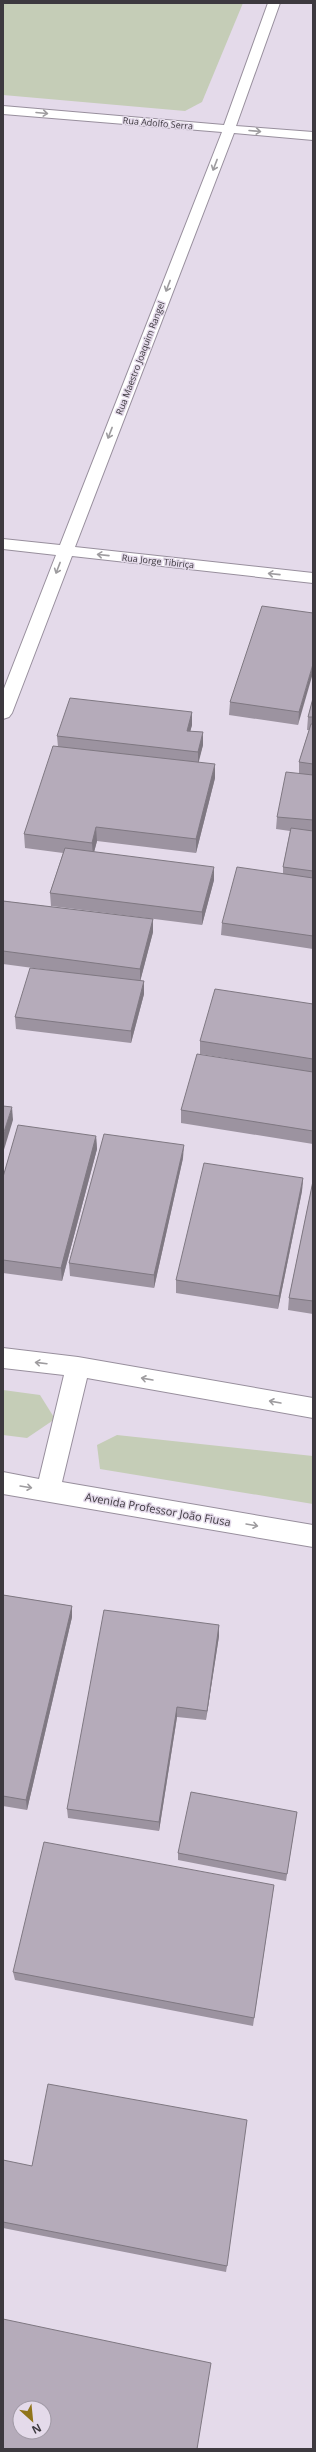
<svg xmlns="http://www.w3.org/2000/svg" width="316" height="2452" font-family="'Open Sans',sans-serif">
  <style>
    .green { fill: #c5cdb7 }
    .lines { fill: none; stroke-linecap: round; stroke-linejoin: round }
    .street-casing { stroke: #988f9d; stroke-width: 2 }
    .secondary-casing { stroke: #988f9d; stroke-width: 2 }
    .street { fill: #fff; fill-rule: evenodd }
    .secondary { fill: #fff; fill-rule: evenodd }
    .wall { fill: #9c93a0 }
    .shaded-wall { fill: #7f7882 }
    .building { fill: #b5abba; stroke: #7f7882; fill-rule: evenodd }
    .oneway { stroke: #9e9c9f }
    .labels { text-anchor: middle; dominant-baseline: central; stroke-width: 3; stroke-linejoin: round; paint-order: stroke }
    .far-street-label { font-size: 9px; fill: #3d393f; stroke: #e4daea }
    .street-label { font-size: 11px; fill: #3d393f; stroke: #e4daea }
  </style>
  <rect width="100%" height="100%" fill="#e4daea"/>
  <g class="green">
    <path d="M3,3H243L202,102L185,111L3,95Z"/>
    <path d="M3,1390L40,1395L55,1419L27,1438L3,1435Z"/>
    <path d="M117,1435L313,1456V1504L100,1469L97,1445Z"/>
  </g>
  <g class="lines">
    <defs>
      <path id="street" d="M268,3H280L236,126L313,132V140L234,133L75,547L313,573V583L72,556L12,713L9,717L3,719V691L56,555L3,549V539L60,545L222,132L3,114V106L224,125Z"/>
      <path id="secondary" d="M3,1348L78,1357L313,1398V1418L87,1378L62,1482L313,1525V1547L3,1494V1472L39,1479L64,1375L3,1368Z"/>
    </defs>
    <use href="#street" class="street-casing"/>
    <use href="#secondary" class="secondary-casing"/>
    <use href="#street" class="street"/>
    <use href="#secondary" class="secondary"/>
  </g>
  <g class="wall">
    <path d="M313,613L298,725L229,715L230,702Z"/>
    <path d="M313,698V949L221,935L222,923L283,874V867L290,831L276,829L277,817L299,773V762L309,730H307L308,717Z"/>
    <path d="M192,712V725L190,731L203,745L198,762L215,778L196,853L97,841L94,852L214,880L202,925L51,906L50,893L63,853L25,848L24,834L58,747L57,736Z"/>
    <path d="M3,901L153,919V932L140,981H144V994L131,1043L16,1029L15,1017L63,972L3,964Z"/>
    <path d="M313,1004V1144L181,1123V1110L250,1062L200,1054V1041Z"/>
    <path d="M96,1136L97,1149L62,1281L3,1273V1177Z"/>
    <path d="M183,1158L154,1288L70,1276L69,1263Z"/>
    <path d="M303,1178L302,1191L278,1309L176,1293V1280Z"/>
    <path d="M313,1181V1314L288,1310L289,1298Z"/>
    <path d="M3,1595L72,1606V1617L27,1810L3,1806Z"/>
    <path d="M219,1625V1636L206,1720L177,1717L159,1831L68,1818L67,1809Z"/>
    <path d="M297,1812L286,1881L178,1860V1853Z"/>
    <path d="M274,1885L253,2026L15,1980L13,1972Z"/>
    <path d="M3,2160L227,2266L226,2272L3,2228Z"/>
  </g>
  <g class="shaded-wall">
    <path d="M313,664V673L298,725L299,712Z"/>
    <path d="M192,712V725L187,744V731Z"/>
    <path d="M203,732V745L198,765V752Z"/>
    <path d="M215,764V778L196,853V839Z"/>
    <path d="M96,827L97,841L93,856L92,843Z"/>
    <path d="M214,867V880L202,925V912Z"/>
    <path d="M153,919V932L140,982V969Z"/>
    <path d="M144,981V994L131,1043V1031Z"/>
    <path d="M12,1107L13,1120L3,1153V1135Z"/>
    <path d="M96,1136L97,1149L62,1281L61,1268Z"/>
    <path d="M184,1145L183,1158L154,1288V1275Z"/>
    <path d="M303,1178L302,1191L278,1309L279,1296Z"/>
    <path d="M72,1606V1617L27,1810L26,1800Z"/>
    <path d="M219,1625V1636L206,1720L207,1711Z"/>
    <path d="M177,1707V1717L159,1831V1822Z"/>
  </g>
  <g class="building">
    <path d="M262,606L313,613V664L299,712L230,702Z"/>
    <path d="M70,698L192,712L187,731L203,732L198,752L57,736Z"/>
    <path d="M313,698V717H308Z"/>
    <path d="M311,724H313V764L299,762Z"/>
    <path d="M53,746L215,764L196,839L96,827L92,843L24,834Z"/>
    <path d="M286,772L313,775V820L277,817Z"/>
    <path d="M291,828L313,831V871L283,867Z"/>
    <path d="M65,848L214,867L202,912L50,893Z"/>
    <path d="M237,867L313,878V936L222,923Z"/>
    <path d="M3,901L153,919L140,969L3,951Z"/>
    <path d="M30,968L144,981L131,1031L15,1017Z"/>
    <path d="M215,989L313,1004V1059L200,1041Z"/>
    <path d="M197,1054L313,1072V1131L181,1110Z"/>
    <path d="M3,1106L12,1107L3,1135Z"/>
    <path d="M18,1125L96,1136L61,1268L3,1260V1177Z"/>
    <path d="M104,1134L184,1145L154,1275L69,1263Z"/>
    <path d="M204,1163L303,1178L279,1296L176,1280Z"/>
    <path d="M313,1181V1301L289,1298Z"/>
    <path d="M3,1595L72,1606L26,1800L3,1796Z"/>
    <path d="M104,1610L219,1625L207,1711L177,1707L159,1822L67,1809Z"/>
    <path d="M191,1792L297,1812L287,1874L178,1853Z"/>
    <path d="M44,1842L274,1885L254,2018L13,1972Z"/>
    <path d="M48,2084L247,2120L227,2266L3,2222V2160L32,2166Z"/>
    <path d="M3,2319L211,2363L197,2449H3ZM20,2408H44V2432H20Z"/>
  </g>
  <defs><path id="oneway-shaft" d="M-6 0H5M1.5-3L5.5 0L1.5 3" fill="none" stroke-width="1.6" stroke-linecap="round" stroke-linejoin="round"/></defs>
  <g class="oneway">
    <use href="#oneway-shaft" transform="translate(42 113) rotate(5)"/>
    <use href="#oneway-shaft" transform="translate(255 131) rotate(5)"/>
    <use href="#oneway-shaft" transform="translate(215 165) rotate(111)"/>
    <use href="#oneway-shaft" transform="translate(168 286) rotate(111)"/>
    <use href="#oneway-shaft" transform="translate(110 433) rotate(111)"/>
    <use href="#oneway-shaft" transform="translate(103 555) rotate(-174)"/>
    <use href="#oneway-shaft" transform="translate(58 568) rotate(111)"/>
    <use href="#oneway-shaft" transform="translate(274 574) rotate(-174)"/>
    <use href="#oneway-shaft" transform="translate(41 1363) rotate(-173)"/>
    <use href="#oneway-shaft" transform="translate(147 1379) rotate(-170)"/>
    <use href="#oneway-shaft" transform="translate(275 1402) rotate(-170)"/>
    <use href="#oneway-shaft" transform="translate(26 1487) rotate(9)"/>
    <use href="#oneway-shaft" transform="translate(252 1525) rotate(10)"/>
  </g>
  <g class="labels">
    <g class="far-street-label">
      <text transform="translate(158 123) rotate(5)">Rua Adolfo Serra</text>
      <text transform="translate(140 358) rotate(-69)">Rua Maestro Joaquim Rangel</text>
      <text transform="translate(158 561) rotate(6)">Rua Jorge Tibiriça</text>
    </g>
    <g class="street-label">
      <text transform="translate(158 1509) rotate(10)">Avenida Professor João Fiusa</text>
    </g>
  </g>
  <rect width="316" height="2452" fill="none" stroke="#3d393f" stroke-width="8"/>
  <g transform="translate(32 2420) rotate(153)"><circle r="19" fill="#e4daea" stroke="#a19aa6"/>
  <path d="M0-3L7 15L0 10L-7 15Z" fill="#907419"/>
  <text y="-6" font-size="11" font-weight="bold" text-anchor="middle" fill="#3d393f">N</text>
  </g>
</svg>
